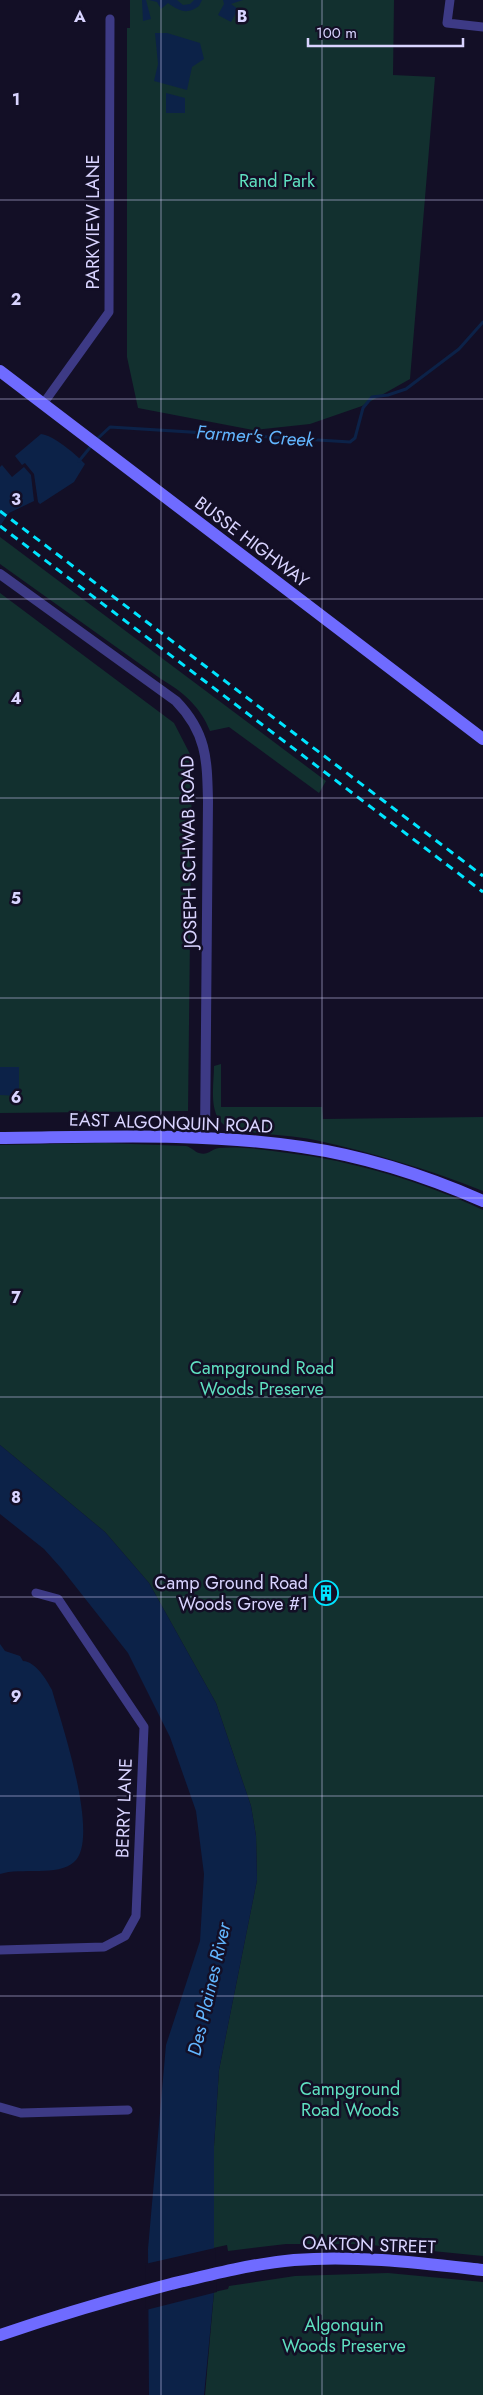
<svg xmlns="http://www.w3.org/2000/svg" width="483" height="2395" font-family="Jost,sans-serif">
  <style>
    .green { fill: #12302f }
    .water { fill: #0c2248 }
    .pier { fill: #130f26 }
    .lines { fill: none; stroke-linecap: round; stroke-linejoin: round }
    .stream { stroke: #0c2248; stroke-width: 3 }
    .minor { stroke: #3d3a85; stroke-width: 9 }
    .tertiary { stroke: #3d3a85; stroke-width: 10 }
    .secondary { stroke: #6f6bff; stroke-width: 12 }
    .rail { stroke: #00e5ff; stroke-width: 3; stroke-dasharray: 8 6; stroke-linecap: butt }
    .grid { fill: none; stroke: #d9d4ff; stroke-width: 1; stroke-opacity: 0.55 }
    .labels { text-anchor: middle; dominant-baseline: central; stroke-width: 5; stroke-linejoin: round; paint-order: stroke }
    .park-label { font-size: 18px; fill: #5fe0c0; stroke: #130f26 }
    .street-label { font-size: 18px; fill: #d9d4ff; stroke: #130f26 }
    .poi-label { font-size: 18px; fill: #d9d4ff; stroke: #130f26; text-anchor: end }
    .water-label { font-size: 19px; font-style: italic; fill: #62b6ff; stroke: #130f26 }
    .grid-label { font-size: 16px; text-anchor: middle; font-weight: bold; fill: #d9d4ff; stroke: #130f26; stroke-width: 5; stroke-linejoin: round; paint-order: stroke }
  </style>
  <rect width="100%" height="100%" fill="#130f26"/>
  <g class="green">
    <path d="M130,0H394L393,75L435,77L410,379L362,406L310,424L253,430L138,408L127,357V28H130Z"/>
    <path d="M0,537L326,781L319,793L229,727L210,731C200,706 183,692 161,679L0,564Z"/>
    <path d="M0,593L174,723L192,758L188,1111L0,1113Z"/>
    <path d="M221,1064V1107H322L323,1119L483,1117V1191C428,1169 373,1153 315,1140C287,1134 257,1135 229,1128C207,1117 214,1087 214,1066Z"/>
    <path d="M105,1143L186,1146C191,1147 195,1152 199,1153C208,1156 211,1149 219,1148C241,1146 267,1150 288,1153C354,1161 423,1182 483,1210V2256L361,2244H286L228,2251L227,2245L213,2248L214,2146L219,2070L257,1880L256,1836L251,1806L216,1703L149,1583L105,1532L0,1445V1145Z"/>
    <path d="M388,2273L483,2282V2395H205L214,2292L228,2289L229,2286L295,2276Z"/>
  </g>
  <g class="water">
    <path d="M142,0H146L151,19L143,21Z"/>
    <path d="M149,0H177L183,5L190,4L194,0H202L199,6C187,15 179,11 168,3L161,9L157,2Z"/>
    <path d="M223,0H243L231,4L238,9L231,22L218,15L224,4Z"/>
    <path d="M155,33H167L200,43L204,59L192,67L187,90L154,81L158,64Z"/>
    <path d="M166,93L185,98V113H166Z"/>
    <path d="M41,434C53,435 77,455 85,464L74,482L40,504L38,502L34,474L25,463L22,465L15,456Z"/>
    <path d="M2,465L12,477L24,467L31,475L34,501L9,513L0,526V467Z"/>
    <path d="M0,1067H19V1096L0,1095Z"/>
    <path d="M0,1445L105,1532L149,1583L216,1703L251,1806L256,1836L257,1880L219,2070L214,2146V2292L204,2395H149L148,2249L166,2045L200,1941L204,1874L196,1811L170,1737L128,1653L61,1568L44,1549L0,1514Z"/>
    <path d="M0,1644L5,1651L20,1656L23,1661C36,1662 46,1679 52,1690C61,1722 101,1839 74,1862C58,1877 21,1867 0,1874Z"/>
  </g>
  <path class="pier" d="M215,2248L217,2292L146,2310L145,2264Z"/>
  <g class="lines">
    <g class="stream">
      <path d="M96,440L110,427L350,442L355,438L363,408L372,397L388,395L406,389L459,349L483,322"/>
      <path d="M79,461L92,445"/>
    </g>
    <g class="minor">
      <path d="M450,0L447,23L483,27"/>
      <path d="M43,404L109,312L110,19"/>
      <path d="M0,1950L104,1947L125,1936L136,1916L144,1727L58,1599L36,1593"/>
      <path d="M0,2107L21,2113L128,2110"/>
    </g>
    <path class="tertiary" d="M0,574L176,701C207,733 207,760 208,801L205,1138"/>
    <g class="secondary">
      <path d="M0,371L483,739"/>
      <path d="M0,1138C100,1137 203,1132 302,1147C364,1156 426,1176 483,1201"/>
      <path d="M0,2335C56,2316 113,2299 171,2284C212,2274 252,2264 294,2260C357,2255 420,2263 483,2270"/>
    </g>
    <g class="rail">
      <path d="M0,511L483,876"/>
      <path d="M0,526L483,892"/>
    </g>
  </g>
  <path class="grid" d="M161,0V2395M322,0V2395M0,200H483M0,399H483M0,599H483M0,798H483M0,998H483M0,1198H483M0,1397H483M0,1597H483M0,1796H483M0,1996H483M0,2195H483"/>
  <defs>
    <symbol id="building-ring" viewBox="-11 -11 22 22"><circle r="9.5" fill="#130f26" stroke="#00e5ff" stroke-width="1.5"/><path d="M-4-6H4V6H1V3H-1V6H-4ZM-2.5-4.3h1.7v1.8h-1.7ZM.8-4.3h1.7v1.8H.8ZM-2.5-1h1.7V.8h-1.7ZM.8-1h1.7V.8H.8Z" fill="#00e5ff"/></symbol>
  </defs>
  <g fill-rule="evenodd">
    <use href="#building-ring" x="312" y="1579" width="28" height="28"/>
  </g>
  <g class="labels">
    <g class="park-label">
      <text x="277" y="181">Rand Park</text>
      <text x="262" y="1368">Campground Road<tspan x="262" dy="21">Woods Preserve</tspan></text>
      <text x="350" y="2089">Campground<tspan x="350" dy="21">Road Woods</tspan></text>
      <text x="344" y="2325">Algonquin<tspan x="344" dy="21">Woods Preserve</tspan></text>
    </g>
    <g class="street-label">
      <text transform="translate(93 222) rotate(-90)">PARKVIEW LANE</text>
      <text transform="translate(252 542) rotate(37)">BUSSE HIGHWAY</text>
      <text transform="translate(189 852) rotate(-91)">JOSEPH SCHWAB ROAD</text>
      <text transform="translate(171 1123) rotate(2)">EAST ALGONQUIN ROAD</text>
      <text transform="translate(124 1808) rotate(-88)">BERRY LANE</text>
      <text transform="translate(369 2245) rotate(2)">OAKTON STREET</text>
    </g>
    <g class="poi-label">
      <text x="308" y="1583">Camp Ground Road<tspan x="308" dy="21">Woods Grove #1</tspan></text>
    </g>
    <g class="water-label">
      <text transform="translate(255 436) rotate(4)">Farmer's Creek</text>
      <text transform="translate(209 1989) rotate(-77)">Des Plaines River</text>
    </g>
  </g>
  <g class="grid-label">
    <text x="80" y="22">A</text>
    <text x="242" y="22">B</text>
    <text x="16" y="105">1</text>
    <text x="16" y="305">2</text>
    <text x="16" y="505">3</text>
    <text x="16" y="704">4</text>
    <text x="16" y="904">5</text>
    <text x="16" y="1103">6</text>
    <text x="16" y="1303">7</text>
    <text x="16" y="1503">8</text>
    <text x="16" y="1702">9</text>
  </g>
  <path d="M308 38v8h155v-8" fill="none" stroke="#d9d4ff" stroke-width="2.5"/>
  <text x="316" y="38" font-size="15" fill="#d9d4ff" stroke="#130f26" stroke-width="4" paint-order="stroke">100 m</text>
</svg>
